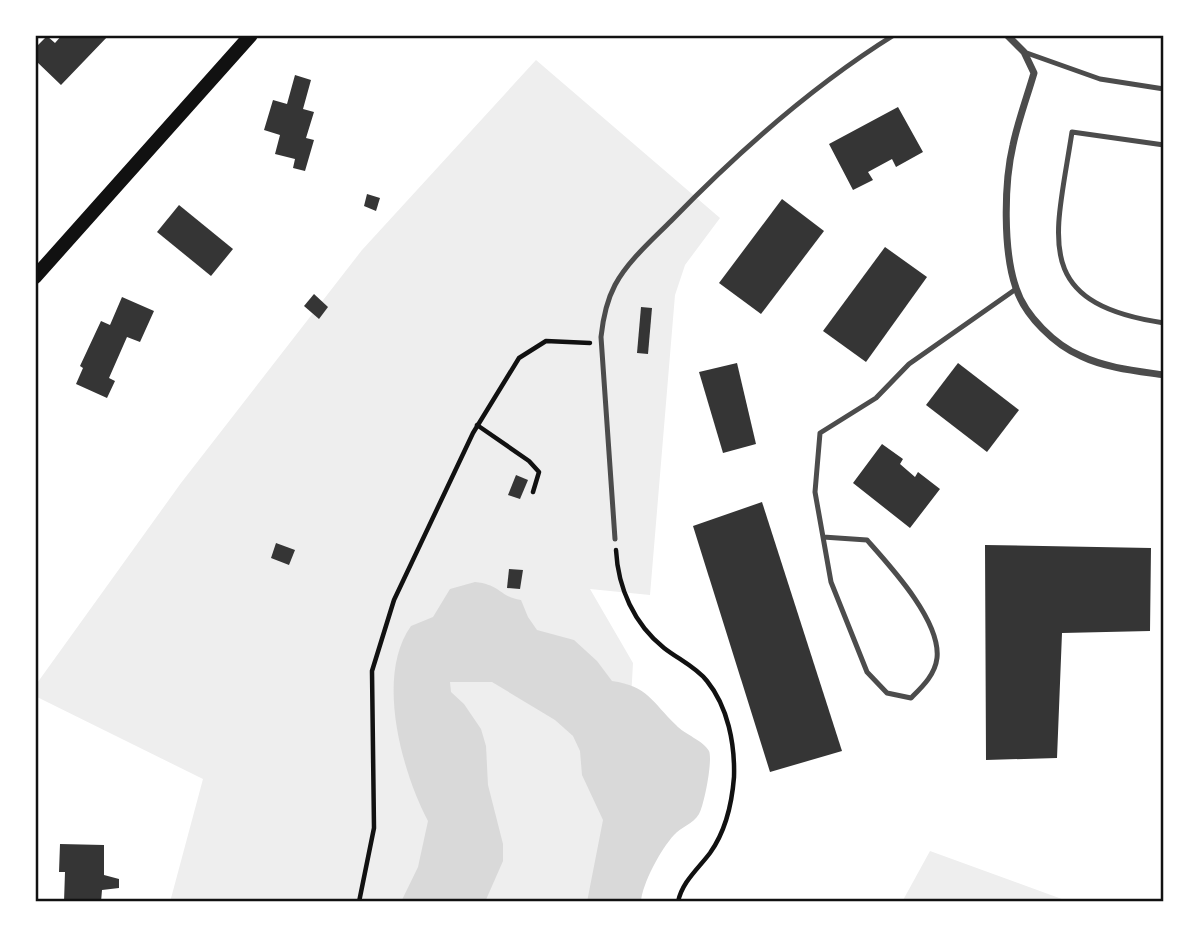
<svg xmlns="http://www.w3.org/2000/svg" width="1199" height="937" font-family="Poppins,sans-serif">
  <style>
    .green { fill: #eee }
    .water { fill: #d9d9d9 }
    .building { fill: #353535 }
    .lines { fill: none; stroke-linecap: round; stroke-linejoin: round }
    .path { stroke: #111; stroke-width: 4.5 }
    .service { stroke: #4c4c4c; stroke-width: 5 }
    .minor { stroke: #4c4c4c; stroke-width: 7 }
    .secondary { stroke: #111; stroke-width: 14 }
    .neatline { fill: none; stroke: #111; stroke-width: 2.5 }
  </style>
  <rect width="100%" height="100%" fill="#fff"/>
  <g class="green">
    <path d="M536,60L720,218L685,265L675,295L650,595L590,589L633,663L620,902H170L203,779L35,696V686L181,483L362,250Z"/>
    <path d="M930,851L1070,902H1071H902Z"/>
  </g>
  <path class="water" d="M475,582C502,585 498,596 521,600L528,617L537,630L574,640L597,661L612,681C648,686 652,702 676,725C684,734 704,741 709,751C713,760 704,806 699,814C693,824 681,827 674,835C661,849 642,884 641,902H587L603,820L582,775L580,751L573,736L555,720L492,682H450L451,692L464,704L481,729L486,746L488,785L503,844V861L485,902H401L418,867L428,821C402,772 375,676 411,626L433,617L450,589Z"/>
  <g class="building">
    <path d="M62,35H109L61,85L35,60V48L47,36L55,43Z"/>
    <path d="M295,75L311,80L303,109L314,112L306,138L314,140L305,171L293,168L295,159L275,154L280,135L264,130L273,100L287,104Z"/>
    <path d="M898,107L923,152L896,167L892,159L868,172L873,180L853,190L829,144Z"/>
    <path d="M367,194L380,198L376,211L364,206Z"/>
    <path d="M782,199L824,231L761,314L719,283Z"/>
    <path d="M179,205L233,249L211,276L157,232Z"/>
    <path d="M885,247L927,277L866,362L823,331Z"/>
    <path d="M314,294L328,307L319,319L304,306Z"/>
    <path d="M122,297L154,311L140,342L127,337L109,378L115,381L107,398L76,384L83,368L80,366L101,321L110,325Z"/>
    <path d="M641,307L652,308L648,354L637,353Z"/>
    <path d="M737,363L756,444L723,453L699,372Z"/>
    <path d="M958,363L1019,410L987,452L926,405Z"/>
    <path d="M882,444L903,459L900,464L915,477L918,472L940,489L910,528L853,483Z"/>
    <path d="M516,475L528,480L520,499L508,495Z"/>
    <path d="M762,502L842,751L770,772L693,526Z"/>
    <path d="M276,543L295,550L289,565L271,558Z"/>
    <path d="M985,545L1151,548L1150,631L1062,633L1057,758L986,760Z"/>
    <path d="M509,569L523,570L520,589L507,588Z"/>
    <path d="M60,844L104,845V875L119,879V888L102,890L101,902H64L65,872H59Z"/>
  </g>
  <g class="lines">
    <g class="path">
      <path d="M477,425L529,461L539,472L533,492"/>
      <path d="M616,550C618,588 634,624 664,648C678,659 696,667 707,681C728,707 735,744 734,777C732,803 725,832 710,853C698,869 682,882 678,902"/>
      <path d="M359,902L374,828L372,671L394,600L473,433L519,358L546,341L590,343"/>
    </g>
    <g class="service">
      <path d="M1024,52L1100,79L1164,89"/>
      <path d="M1164,145L1072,132C1056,237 1029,303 1164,323"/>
      <path d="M823,537L867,540C891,567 941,621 937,658C935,675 922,687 911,698L887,693L867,672L831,582L815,492L820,433L876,398L909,364L1016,289"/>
      <path d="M615,539L601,337C603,318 606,302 615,285C628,261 652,240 671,221C738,152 812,86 894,35"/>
    </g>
    <path class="minor" d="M1007,35L1024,52L1034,73C1027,97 1018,121 1013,145C1004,183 1003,251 1016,288C1025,316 1055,345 1081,356C1106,368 1137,371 1164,375"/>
    <path class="secondary" d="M35,277L251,35"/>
  </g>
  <rect width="1199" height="937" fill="none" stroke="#ffffff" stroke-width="74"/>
  <rect x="37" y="37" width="1125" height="863" class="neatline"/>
</svg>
